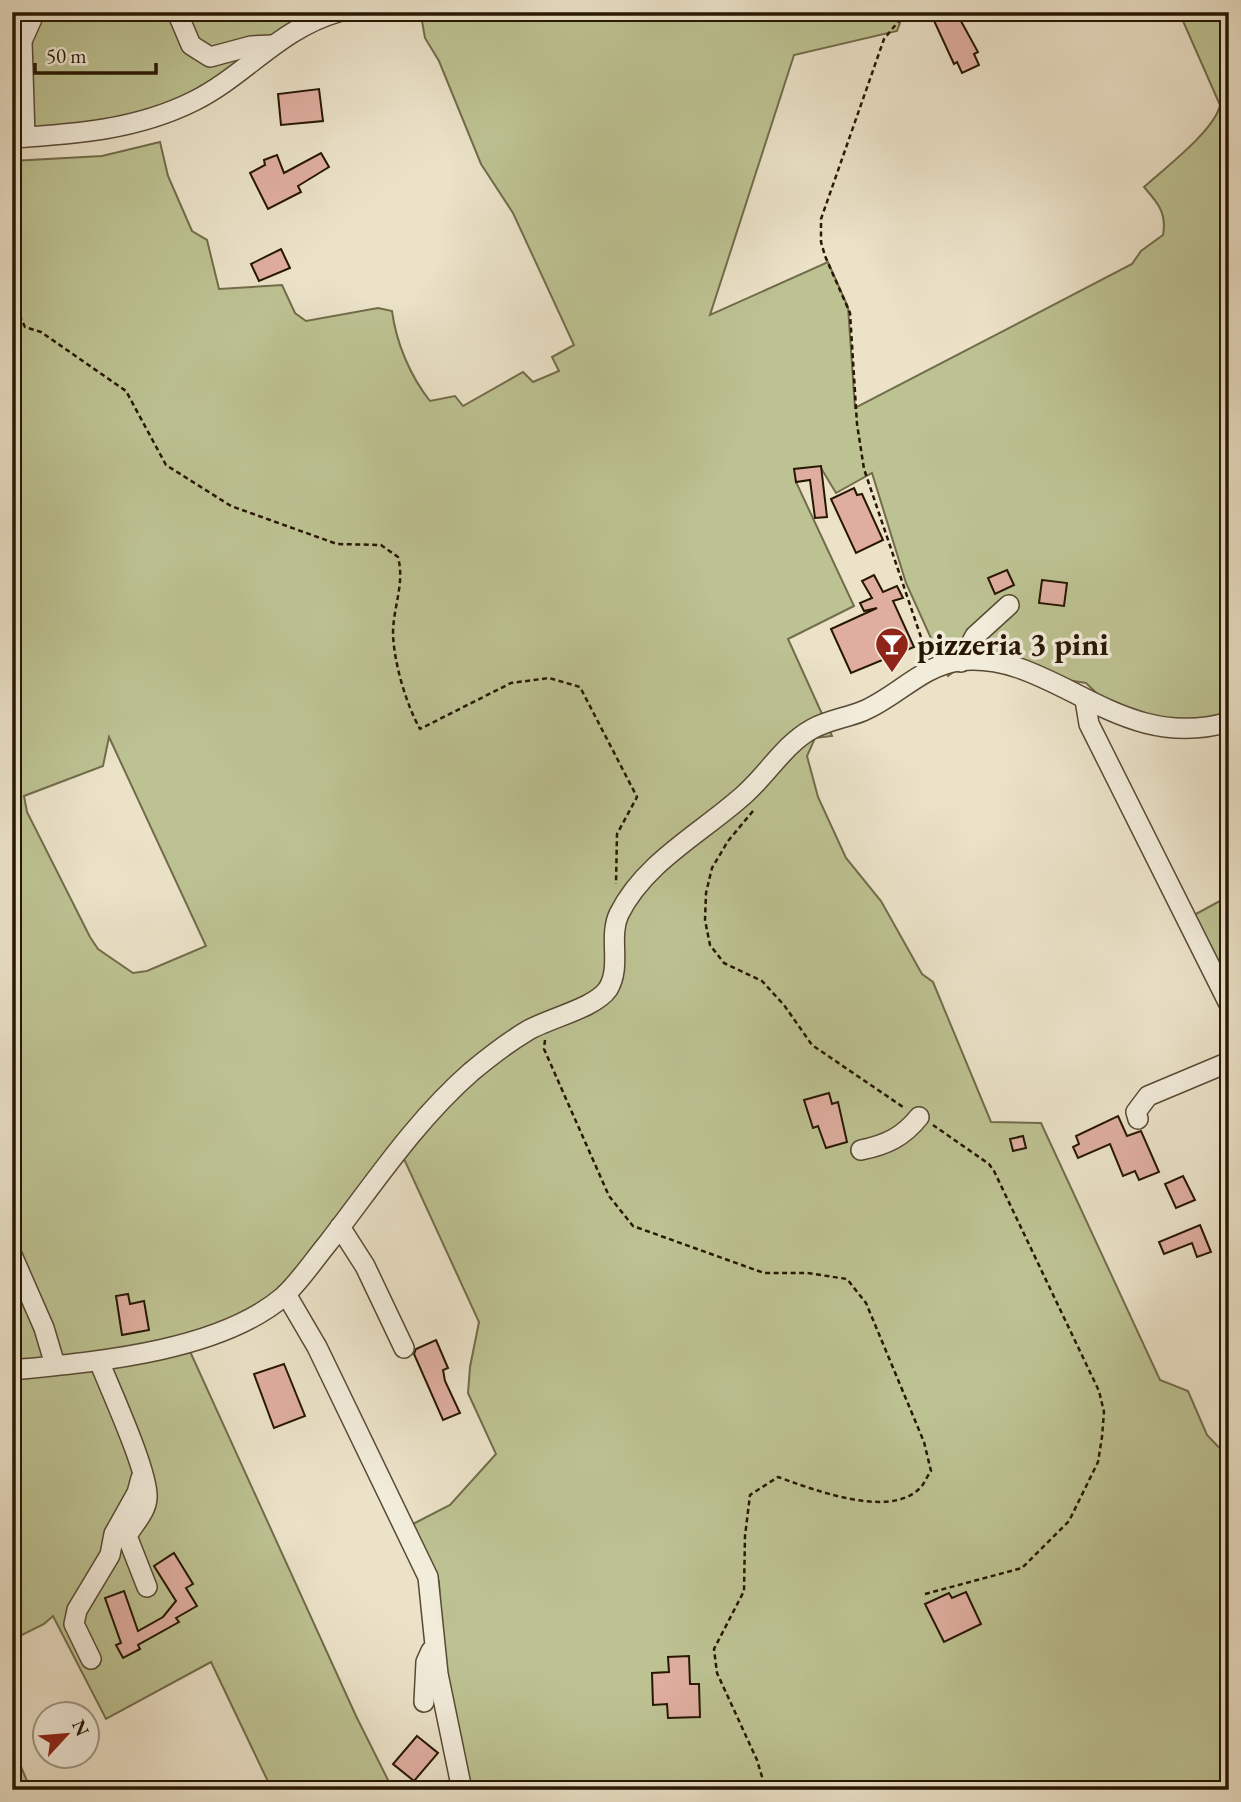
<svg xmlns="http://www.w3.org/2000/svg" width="1241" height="1802" font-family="'EB Garamond',serif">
<rect width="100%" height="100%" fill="#ebe2c8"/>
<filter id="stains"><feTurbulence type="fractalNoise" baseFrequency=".00286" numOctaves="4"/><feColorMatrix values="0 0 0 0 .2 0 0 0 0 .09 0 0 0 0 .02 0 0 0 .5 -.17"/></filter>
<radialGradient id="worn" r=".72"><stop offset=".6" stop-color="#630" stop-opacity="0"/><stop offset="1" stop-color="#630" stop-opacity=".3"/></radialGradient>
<g fill="#bdc292" stroke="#726c4a" stroke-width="2" fill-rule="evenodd">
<polygon points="12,12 326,12 162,116 12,137"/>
<path d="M483,12H904L897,31L794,55L710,315L828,262L848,307L855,408L1132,264L1141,251L1163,235C1167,213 1158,203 1144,187C1165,168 1215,130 1220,105L1179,12H1229V712L1195,721L1151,717L1110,706L1086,683L964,664L948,676L906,583L872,473L836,493L821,468L796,482L854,606L788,639L832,736L815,738L807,756L818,797L846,858L881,901L922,974L933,982L991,1122L1041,1123L1160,1380L1188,1391L1207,1435L1229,1458V1790H272L211,1662L106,1719L53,1616L44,1624L12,1640V161L102,156L160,142L168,176L192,231L207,240L219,289L282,285L295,313L306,321L378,308L392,311C396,342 410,376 430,401L455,396L463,406L523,372L533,382L559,371L552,357L574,345L513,213L481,164L439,61L425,38L422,21ZM109,737L206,946L147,971L133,973L98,949L90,937L27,812L24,796L103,766ZM394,1148L405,1161L479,1322L470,1367L468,1393L496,1454L450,1505L411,1525L439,1582L442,1653L466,1779L426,1783L389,1782L356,1716L183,1336L234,1320L279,1295Z"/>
<polygon points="1229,896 1229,1009 1183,921"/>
<polygon points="12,1746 31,1790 12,1790"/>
</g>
<g fill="#dfaea0" stroke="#271702" stroke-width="2">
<polygon points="930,12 956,12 978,52 974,54 979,65 962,73 957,62 954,64"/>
<polygon points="319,89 323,121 281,125 278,94"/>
<polygon points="321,153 329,167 298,186 301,192 268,209 250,173 265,165 264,160 277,155 284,173"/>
<polygon points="281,249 290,268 259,281 251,264"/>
<polygon points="821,466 827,517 815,518 810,480 796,482 794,469"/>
<polygon points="854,488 857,495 862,494 883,540 856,553 831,499"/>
<polygon points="1007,570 1014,585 995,594 988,578"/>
<polygon points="874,575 883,592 897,586 903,598 893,601 914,647 851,673 831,629 877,608 864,611 860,603 872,598 862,581"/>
<polygon points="1042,580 1067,583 1064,606 1039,603"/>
<polygon points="829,1093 832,1104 838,1102 847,1142 826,1148 818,1126 813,1128 804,1100"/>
<polygon points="1118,1116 1127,1136 1141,1131 1159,1172 1139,1180 1135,1171 1123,1176 1110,1144 1078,1158 1073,1147 1079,1144 1076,1136"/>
<polygon points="1023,1136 1026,1148 1013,1151 1010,1139"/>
<polygon points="1183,1176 1195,1200 1176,1208 1165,1184"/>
<polygon points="1200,1225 1211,1252 1197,1257 1192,1243 1164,1254 1159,1242"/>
<polygon points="128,1294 130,1304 144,1301 149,1330 122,1335 116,1296"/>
<polygon points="436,1340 448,1368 443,1370 445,1381 460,1413 443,1420 414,1354 416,1349"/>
<polygon points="284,1364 305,1416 274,1428 254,1374"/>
<polygon points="174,1553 193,1584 186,1588 197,1606 176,1618 179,1622 138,1645 140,1649 123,1658 116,1645 121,1643 105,1598 124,1591 138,1631 163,1617 176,1601 154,1566"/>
<polygon points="966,1592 981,1624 944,1642 925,1604 949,1593 952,1598"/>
<polygon points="689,1656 690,1684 699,1684 700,1717 668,1718 667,1704 653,1705 652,1673 669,1672 668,1657"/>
<polygon points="417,1736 438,1753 414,1781 393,1764"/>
</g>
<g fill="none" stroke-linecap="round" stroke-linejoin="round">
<g stroke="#584a34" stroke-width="22">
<g id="minor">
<polyline points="177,12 191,45 210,57 251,46 272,45"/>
<polyline points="25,137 22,41 35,12"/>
<path d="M12,138C75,134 136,130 194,101C246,75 279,29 338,12"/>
<polyline points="961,662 975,636 1009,605"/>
<polyline points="1085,700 1089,724 1229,1004"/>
<polyline points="1138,1119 1136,1112 1148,1096 1229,1062"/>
<path d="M861,1150C886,1145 903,1137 919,1117"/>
<polyline points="340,1227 365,1266 404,1348"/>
<polyline points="12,1255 44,1328 55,1365"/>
<polyline points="286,1294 317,1347 428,1577 438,1674 462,1790"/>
<path d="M99,1361C110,1389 149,1473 147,1498C146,1513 134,1523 127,1536L147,1587"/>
<path d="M12,1370C94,1362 219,1352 284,1296C300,1281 314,1260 328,1243C373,1185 415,1121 471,1072C489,1057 507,1043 527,1031C548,1018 594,1009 608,989C622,966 608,937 619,914C645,861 705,831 746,793C769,772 785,744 812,729C828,720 846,718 863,711C895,698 922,666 958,661C1053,649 1116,755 1229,722"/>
<polyline points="91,1659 74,1624 77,1610 110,1555 114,1534 137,1493 141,1478"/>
<polyline points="424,1702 426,1662 431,1651"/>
</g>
</g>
<g stroke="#271702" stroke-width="2.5" stroke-dasharray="5 3.5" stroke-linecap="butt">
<polyline points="906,12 884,39 821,219 821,242 825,256 850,313 857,424 864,469 926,652"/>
<path d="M12,300L25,327L41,332L126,391L166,465L231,506L337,544L381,545L398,557C405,584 393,607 393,634C394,663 406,704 420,729L511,683L549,678L580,687L637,797L617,834L616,884"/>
<polyline points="753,811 728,841 712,868 706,893 705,920 710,945 724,963 762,981 784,1005 812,1045 903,1107"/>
<path d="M545,1040L544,1049L609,1196L633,1226L764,1273H807L847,1279L866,1303L924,1442L931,1471C927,1476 924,1485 919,1489C888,1519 812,1489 778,1477L750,1495L745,1536L744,1591L714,1649L717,1673L757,1760L765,1787L769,1790"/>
<polyline points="925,1594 1022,1568 1069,1521 1098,1462 1102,1437 1104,1412 1099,1391 994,1171 989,1164 933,1125"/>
</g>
<use href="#minor" stroke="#f2ecdb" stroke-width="19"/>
</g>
<defs>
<g id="bar-pin" transform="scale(1.75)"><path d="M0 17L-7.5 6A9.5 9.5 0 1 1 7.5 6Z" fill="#8f2418" stroke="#f2ecdb"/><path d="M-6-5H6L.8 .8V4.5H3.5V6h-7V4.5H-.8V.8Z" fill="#fff"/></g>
</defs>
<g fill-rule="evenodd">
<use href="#bar-pin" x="892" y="644"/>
</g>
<g text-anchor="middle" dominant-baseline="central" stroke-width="7" stroke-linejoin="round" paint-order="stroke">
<g font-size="32" font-weight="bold" fill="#271702" stroke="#f2ecdb" text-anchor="start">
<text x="917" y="644">pizzeria 3 pini</text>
</g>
</g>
<rect width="1241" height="1802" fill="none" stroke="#ebe2c8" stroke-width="42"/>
<rect x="14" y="14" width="1213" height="1774" fill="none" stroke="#271702" stroke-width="3.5"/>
<rect x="21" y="21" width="1199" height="1760" fill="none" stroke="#271702" stroke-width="2"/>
<g transform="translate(66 1735) rotate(64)"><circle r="33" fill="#f2ecdb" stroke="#a19784" stroke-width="2"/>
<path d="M0-5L12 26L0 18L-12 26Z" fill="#8f2418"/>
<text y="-10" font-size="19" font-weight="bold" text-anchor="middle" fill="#271702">N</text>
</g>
<path d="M35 63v10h121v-10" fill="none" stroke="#271702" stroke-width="3.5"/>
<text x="46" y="63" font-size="21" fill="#271702" stroke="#f2ecdb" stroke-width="5" paint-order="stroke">50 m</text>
<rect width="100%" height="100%" filter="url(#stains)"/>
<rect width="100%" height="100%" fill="url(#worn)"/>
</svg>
